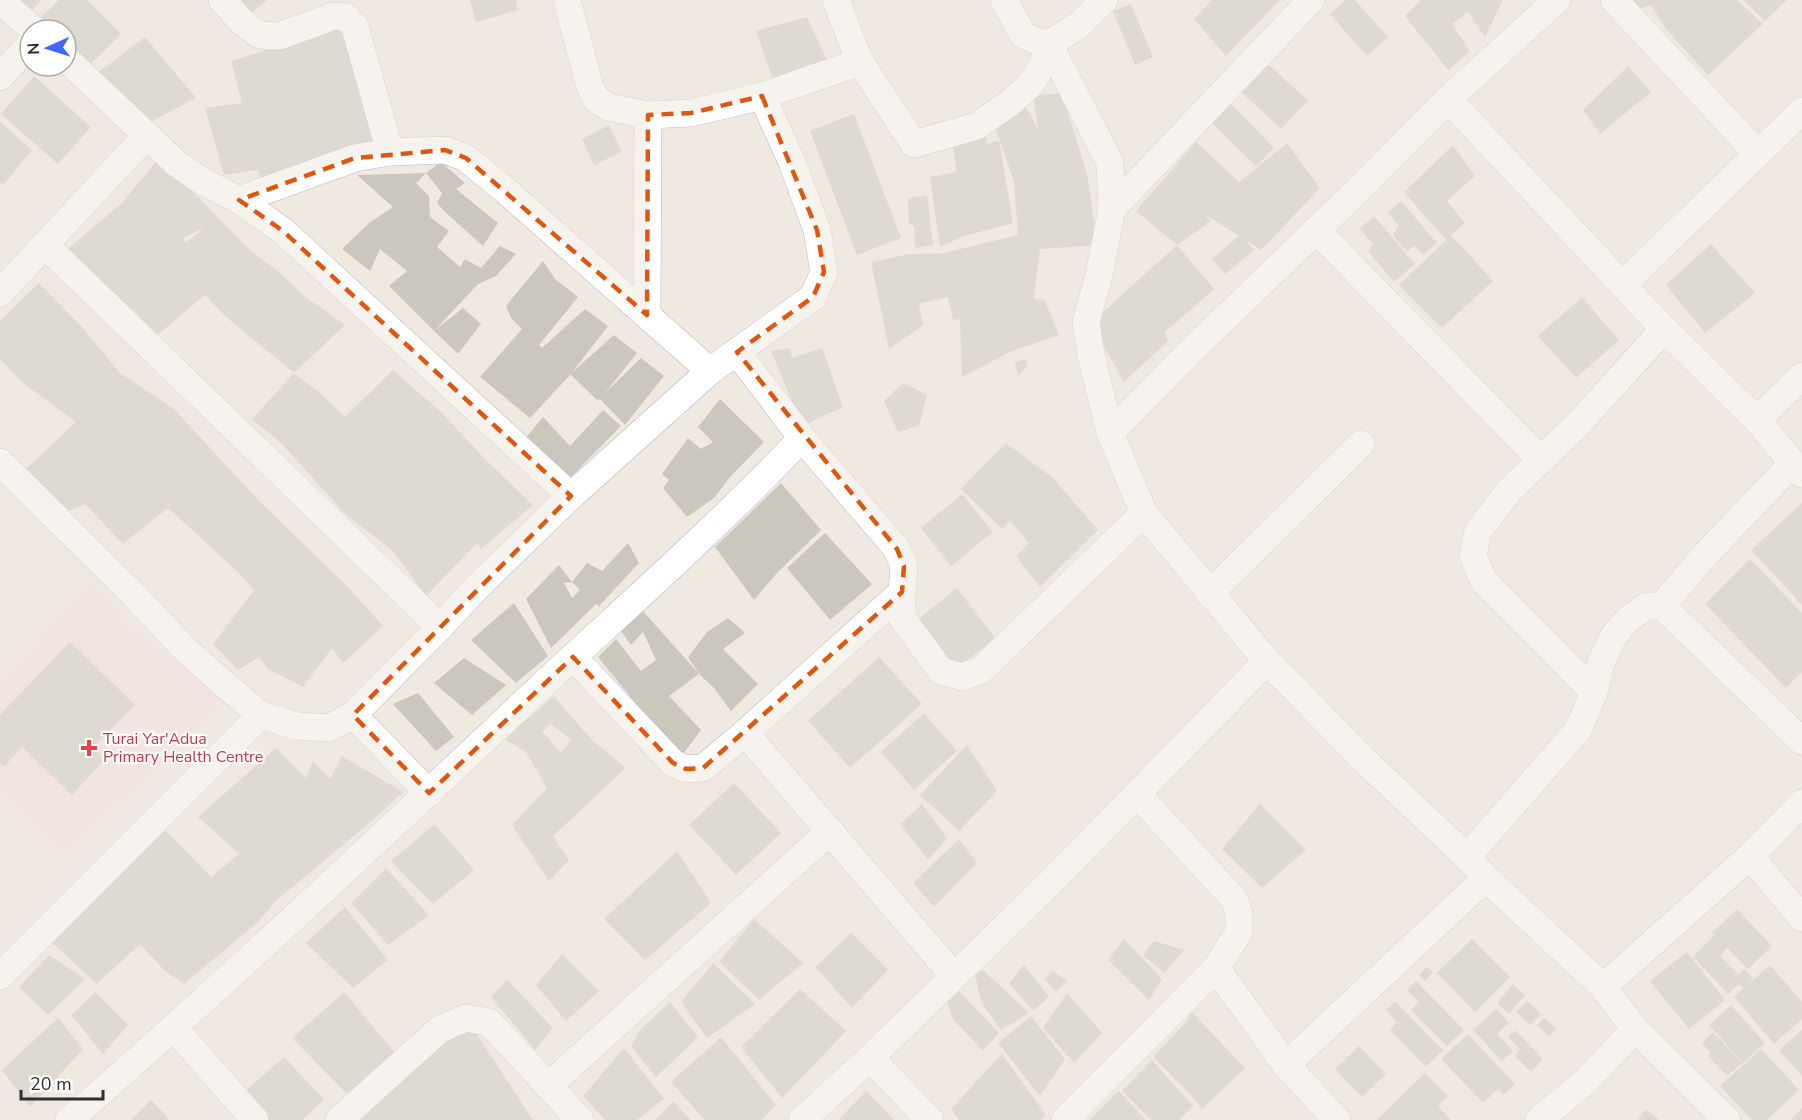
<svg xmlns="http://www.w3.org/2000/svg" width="1802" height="1120" font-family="'Nunito Sans',sans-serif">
<rect width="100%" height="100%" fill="#efe9e1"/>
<polygon fill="#f5dfe0" points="90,581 131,626 169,655 196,680 226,703 66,852 0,793 0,684"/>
<g fill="#cbc7bf" fill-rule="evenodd">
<polygon points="12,0 42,0 27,15"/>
<polygon points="59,0 87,0 121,34 88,67 66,44 66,30 52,30 40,18"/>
<polygon points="232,0 267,0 247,17"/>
<polygon points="470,0 516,0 518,10 476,22"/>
<polygon points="1212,0 1280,0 1226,56 1194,19"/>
<polygon points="1346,0 1355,0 1388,37 1367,56 1330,14"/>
<polygon points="1421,0 1503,0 1485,37 1468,12 1452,24 1470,51 1448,70 1405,16"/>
<polygon points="1633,0 1737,0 1763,24 1708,75 1666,29 1651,5 1639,9"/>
<polygon points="1743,0 1787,0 1765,21"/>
<polygon points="1131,4 1153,57 1135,65 1113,11"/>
<polygon points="807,17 829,65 774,83 756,31"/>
<polygon points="346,26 377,146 262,185 258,170 224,175 205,108 242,103 231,61"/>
<polygon points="145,37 196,98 148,123 95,75"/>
<polygon points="1267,63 1308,101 1281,129 1241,92"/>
<polygon points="1628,66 1651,92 1600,134 1583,110"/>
<polygon points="34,76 91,127 58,164 1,114"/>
<polygon points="1062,93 1087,174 1094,221 1100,245 1040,249 1034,298 1045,301 1059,335 1012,351 962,377 960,319 953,320 948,297 919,304 923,325 889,349 871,262 909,254 944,253 1018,235 1014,182 996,129 1025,106 1038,128 1033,96"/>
<polygon points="1229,102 1274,148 1256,166 1210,121"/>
<polygon points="854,114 901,238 857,255 810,131"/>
<polygon points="0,122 32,150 3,185 0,182"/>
<polygon points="609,125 622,152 594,165 582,139"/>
<polygon points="986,136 987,144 999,140 1013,223 964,236 940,247 930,177 956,172 953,144"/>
<polygon points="1196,142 1239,182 1287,143 1320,188 1261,250 1246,240 1254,250 1225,274 1212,259 1239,236 1203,213 1211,221 1177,245 1136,211"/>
<polygon points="1453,145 1475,176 1447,201 1465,223 1451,235 1493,281 1442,328 1399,285 1446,240 1404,192"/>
<path d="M156,162L193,192L250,250L279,272L304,296L345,325L294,373L226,317L205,295L155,337L138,314L64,252L121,204ZM204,228L186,243L183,238Z"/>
<polygon points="441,162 465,183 456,189 498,223 483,246 444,211 437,203 442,193 426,173"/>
<polygon points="426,173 416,183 429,196 430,217 449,231 437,247 460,267 465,259 481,268 500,246 516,254 496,276 478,284 434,331 463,308 481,324 458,354 434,331 389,286 407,271 380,249 370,271 342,249 369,223 393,207 357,175"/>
<polygon points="927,195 933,245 915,248 914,226 909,224 908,198"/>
<polygon points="1401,201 1437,243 1423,255 1414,245 1407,252 1393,235 1399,226 1388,213"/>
<polygon points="1374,216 1415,264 1394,282 1368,251 1373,244 1360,229"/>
<polygon points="1711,244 1755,293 1705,333 1666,285"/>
<polygon points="1177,245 1214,289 1165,332 1168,341 1124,382 1091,323"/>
<polygon points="543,261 555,279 578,297 539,345 542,348 585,309 608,326 570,375 530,418 480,377 522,329 511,318 506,306"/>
<polygon points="39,283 82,327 119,372 174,409 261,503 347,586 383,626 343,663 332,648 303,687 268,669 259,657 238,670 213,644 254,590 238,572 168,508 123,544 85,504 68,511 25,470 76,422 24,384 0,359 0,321"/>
<polygon points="1582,297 1619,340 1576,378 1538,336"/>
<polygon points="614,335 637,353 605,393 641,358 664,376 625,425 600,399 598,401 570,374"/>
<polygon points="790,348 792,358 822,348 843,407 802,426 771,351"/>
<polygon points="1026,359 1027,367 1018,376 1015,362"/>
<polygon points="393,370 441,412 486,460 533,505 481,549 477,543 426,596 393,551 344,513 282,444 252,419 294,373 320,393 345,417"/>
<polygon points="903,383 927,395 919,426 898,432 884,401"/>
<polygon points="720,399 764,442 731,476 714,498 687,517 663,488 669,480 662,474 688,438 701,449 713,442 698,427"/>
<polygon points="603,410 621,426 568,480 525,439 543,417 570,446"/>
<polygon points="1006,443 1052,477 1098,530 1040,587 1016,556 1029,543 1010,521 1002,529 961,489"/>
<polygon points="781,483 821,530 777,573 754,600 715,547"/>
<polygon points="962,494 993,532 951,566 921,528"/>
<polygon points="1802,503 1802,605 1751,550"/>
<polygon points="825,533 872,584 830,620 787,568"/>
<polygon points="628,543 639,563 599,606 596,604 551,648 526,599 559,565 572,582 564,583 572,598 580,590 572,582 587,563 602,571"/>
<polygon points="1750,559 1802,613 1802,672 1786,688 1705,604"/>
<polygon points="957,588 995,638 956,669 917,620"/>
<polygon points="514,603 548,656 516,683 471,640"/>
<polygon points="642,610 699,674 688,657 707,632 728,618 745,633 723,649 758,684 731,711 714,688 699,674 669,696 701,730 680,758 598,657 616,639 641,671 656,660 643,632 631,645 621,631"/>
<polygon points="70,642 135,705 93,748 105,759 72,795 22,747 4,767 0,763 0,715"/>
<polygon points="879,657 922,704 850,768 808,721"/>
<polygon points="464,658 506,685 472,715 434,683"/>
<polygon points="418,693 454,737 436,751 393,704"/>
<path d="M554,696L566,711L593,741L626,768L553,836L569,860L549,881L512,825L547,788L526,752L499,735L520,706L529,718ZM551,724L571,740L561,753L542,731Z"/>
<polygon points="924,713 957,751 914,790 881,752"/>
<polygon points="967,745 997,791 959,831 920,795"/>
<polygon points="276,748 306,778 313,761 330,779 342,756 403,792 373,820 277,900 257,923 184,984 164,970 140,944 97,984 50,941 83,893 93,902 164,829 211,877 239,854 198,817"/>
<polygon points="734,783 781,833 736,875 689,825"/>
<polygon points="922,804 947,838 928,860 900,824"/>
<polygon points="1260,804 1306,850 1262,888 1222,849"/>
<polygon points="435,824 474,870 433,904 391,861"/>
<polygon points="959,839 977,863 934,907 913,883"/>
<polygon points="677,851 711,903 645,960 604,919"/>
<polygon points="386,868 429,915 388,945 351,903"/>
<polygon points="345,907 388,960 353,988 306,943"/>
<polygon points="1737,909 1772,946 1748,969 1727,948 1720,956 1739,975 1744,969 1753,978 1745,987 1770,965 1802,1002 1802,1019 1774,1044 1734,997 1743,988 1739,984 1728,994 1693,957 1715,935 1712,933"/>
<polygon points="754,919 803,963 759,1000 719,962"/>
<polygon points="851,933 888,970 852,1008 815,967"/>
<polygon points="1124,939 1162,979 1149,1000 1108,960"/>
<polygon points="1472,939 1510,977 1475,1012 1437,973"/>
<polygon points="1154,941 1184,950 1164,973 1143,955"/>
<polygon points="1687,952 1725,1000 1689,1029 1650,981"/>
<polygon points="562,954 599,991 566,1021 536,985"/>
<polygon points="49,955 85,979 48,1015 19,987"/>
<polygon points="713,963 755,1004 707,1038 681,1002"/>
<polygon points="1024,965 1049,997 1033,1011 1009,983"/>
<polygon points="1427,967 1433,973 1425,981 1419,975"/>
<polygon points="983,970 1029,1013 1001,1030 981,1002 975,974"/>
<polygon points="1053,971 1067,981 1056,992 1045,979"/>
<polygon points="507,980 553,1028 535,1050 491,997"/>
<polygon points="1416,981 1464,1030 1447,1046 1411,1010 1419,1002 1407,990"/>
<polygon points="1513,984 1525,995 1509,1014 1497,1003"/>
<polygon points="954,986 999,1033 983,1051 952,1018 946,997"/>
<polygon points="800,989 846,1031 782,1098 741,1047"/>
<polygon points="95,992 128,1025 103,1054 71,1015"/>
<polygon points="344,992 396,1054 347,1094 292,1038"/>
<polygon points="1067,993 1102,1033 1074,1063 1043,1028"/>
<polygon points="1395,1001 1443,1050 1426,1067 1390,1030 1397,1022 1386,1010"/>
<polygon points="1527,1001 1541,1014 1530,1025 1516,1012"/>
<polygon points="670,1002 698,1037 656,1077 631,1046 641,1029"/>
<polygon points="1731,1005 1765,1043 1743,1063 1709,1025"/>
<polygon points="1496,1009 1509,1023 1497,1034 1513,1051 1502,1061 1473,1030"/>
<polygon points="1192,1012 1245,1068 1202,1109 1189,1093 1153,1057 1185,1023"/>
<polygon points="1031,1016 1065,1059 1040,1096 998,1043"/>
<polygon points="58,1018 83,1049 30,1107 2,1070"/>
<polygon points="466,1018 533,1120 361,1120"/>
<polygon points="1544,1018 1556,1029 1549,1037 1537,1025"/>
<polygon points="1515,1030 1543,1059 1531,1072 1515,1056 1520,1050 1508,1037"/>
<polygon points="1802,1030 1802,1076 1779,1050"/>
<polygon points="1713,1032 1742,1063 1727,1076 1708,1056 1711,1053 1702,1043"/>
<polygon points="1468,1034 1515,1084 1503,1095 1498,1089 1483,1103 1441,1059"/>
<polygon points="721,1037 776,1105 762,1120 705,1120 671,1082"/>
<polygon points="1359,1046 1386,1074 1362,1097 1335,1069"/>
<polygon points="624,1048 664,1099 637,1120 605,1120 583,1096"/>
<polygon points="1761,1049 1799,1090 1767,1120 1752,1120 1720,1086"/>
<polygon points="1002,1054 1046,1115 1040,1120 959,1120 951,1109"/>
<polygon points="284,1057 324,1099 302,1120 265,1120 241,1095"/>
<polygon points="1152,1060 1193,1106 1179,1120 1151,1120 1122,1091"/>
<polygon points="1425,1073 1448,1096 1438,1106 1451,1120 1377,1120"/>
<polygon points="866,1091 894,1120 838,1120"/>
<polygon points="1119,1091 1146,1120 1090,1120"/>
<polygon points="151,1100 170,1120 131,1120"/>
<polygon points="673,1101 691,1120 655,1120"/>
<polygon points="1802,1108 1802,1120 1790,1120"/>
<polygon points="1646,1109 1659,1120 1640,1120 1638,1119"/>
</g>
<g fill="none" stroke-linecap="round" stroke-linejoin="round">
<g stroke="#b4b7c1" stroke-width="28">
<g id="minor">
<polyline points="222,0 243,23 260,35 279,36 334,16 346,17 355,27 390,152"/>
<polyline points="567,0 590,87 596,99 608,107 648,115 691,113 762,96 860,62"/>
<polyline points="836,0 860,62 914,144 977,126 1011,102 1031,84 1043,64 1049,44"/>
<polyline points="1004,0 1023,35 1039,42 1049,44 1079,25 1104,0"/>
<polyline points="1614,0 1758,154"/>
<polyline points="0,1 34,30"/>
<polyline points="1049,44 1110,163 1112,209 1099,275 1086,322 1091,355 1110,433 1144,513 1267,661 1364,760 1467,857 1486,878 1603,987 1635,1029 1727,1120"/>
<polyline points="66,59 176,163 202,181 239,200 283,231 571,496"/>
<polyline points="0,77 30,44"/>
<polyline points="1448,99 1664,329 1757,420 1802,474"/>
<polyline points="239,200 355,158 390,152 445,150 466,158 506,191 710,371"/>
<polyline points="1112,209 1311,0"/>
<polyline points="1316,230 1540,459"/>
<polyline points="45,245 440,627"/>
<polyline points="1623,284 1802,111"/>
<polyline points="0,293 147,135"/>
<polyline points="647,315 648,115"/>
<polyline points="737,352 802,438 897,549 904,566 902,592 902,618 941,671 962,677 981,670 1144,513"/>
<polyline points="1757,420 1802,376"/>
<polyline points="1110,433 1194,348 1364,184 1448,99 1557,0"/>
<polyline points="0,462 134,595 186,650 224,684 261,715 296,726 329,728 353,715 440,627 477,587 571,496 710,371 813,297 824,272 817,230 792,162 762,96"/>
<polyline points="1209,594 1361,444"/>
<polyline points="1662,606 1704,556 1792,464"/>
<polyline points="573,657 673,763 686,769 703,768 745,733 902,592"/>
<polyline points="1594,692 1483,580 1473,556 1478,531 1509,491 1581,421 1664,329"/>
<polyline points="353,715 429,793"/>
<polyline points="745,733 954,976"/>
<polyline points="1750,856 1802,918"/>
<polyline points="1467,857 1578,730 1594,692 1601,663 1613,637 1627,620 1647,606 1662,606 1802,741"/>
<polyline points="1216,968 1286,1065 1337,1120"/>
<polyline points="0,976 261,715"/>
<polyline points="1603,987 1750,856 1802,803"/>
<polyline points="174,1028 255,1120"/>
<polyline points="870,1058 930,1120"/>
<polyline points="1286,1065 1486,878"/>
<polyline points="548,1086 830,831"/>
<path d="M69,1120C227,982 380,838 532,695C623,610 717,528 802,438"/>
<polyline points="339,1120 440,1029 466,1018 489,1022 580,1120"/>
<polyline points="802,1120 870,1058 1052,881 1267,661"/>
<polyline points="1065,1120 1216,968 1239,932 1239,915 1235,900 1137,794"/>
<polyline points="1539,1120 1586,1081 1635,1029"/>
</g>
</g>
<use href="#minor" stroke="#fff" stroke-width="27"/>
</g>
<path d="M0 0H1802V1120H0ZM762,96L817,230L824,272L813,297L737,352L897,549L904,566L902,592L703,768L686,769L673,763L573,657L429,793L353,715L571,496L283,231L239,200L355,158L445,150L466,158L647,315L648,115L691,113Z" fill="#efe9e1" fill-opacity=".55" fill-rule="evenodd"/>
<path fill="none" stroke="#df570e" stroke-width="4.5" stroke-dasharray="12 8" stroke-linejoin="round" d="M762,96L817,230L824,272L813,297L737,352L897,549L904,566L902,592L703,768L686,769L673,763L573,657L429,793L353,715L571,496L283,231L239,200L355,158L445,150L466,158L647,315L648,115L691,113Z"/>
<path fill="#e0444e" stroke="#fff" stroke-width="2" d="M86 739h6v6h6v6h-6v6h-6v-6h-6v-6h6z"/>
<g text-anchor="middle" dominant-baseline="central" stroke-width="4.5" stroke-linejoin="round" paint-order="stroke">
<g font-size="16" fill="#be3a42" stroke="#fff" text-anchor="start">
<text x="103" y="739">Turai Yar'Adua<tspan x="103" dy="18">Primary Health Centre</tspan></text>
</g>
</g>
<g transform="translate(48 48) rotate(267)"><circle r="28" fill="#ffffff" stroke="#ababab" stroke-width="1.5"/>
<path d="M0-4.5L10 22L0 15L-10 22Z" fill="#4264fb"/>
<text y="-9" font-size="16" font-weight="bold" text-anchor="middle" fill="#2e2e2e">N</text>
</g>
<path d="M21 1090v9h82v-9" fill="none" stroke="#2e2e2e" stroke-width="3"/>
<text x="30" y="1090" font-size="18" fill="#2e2e2e" stroke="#ffffff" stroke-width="4.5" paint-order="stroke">20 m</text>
</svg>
